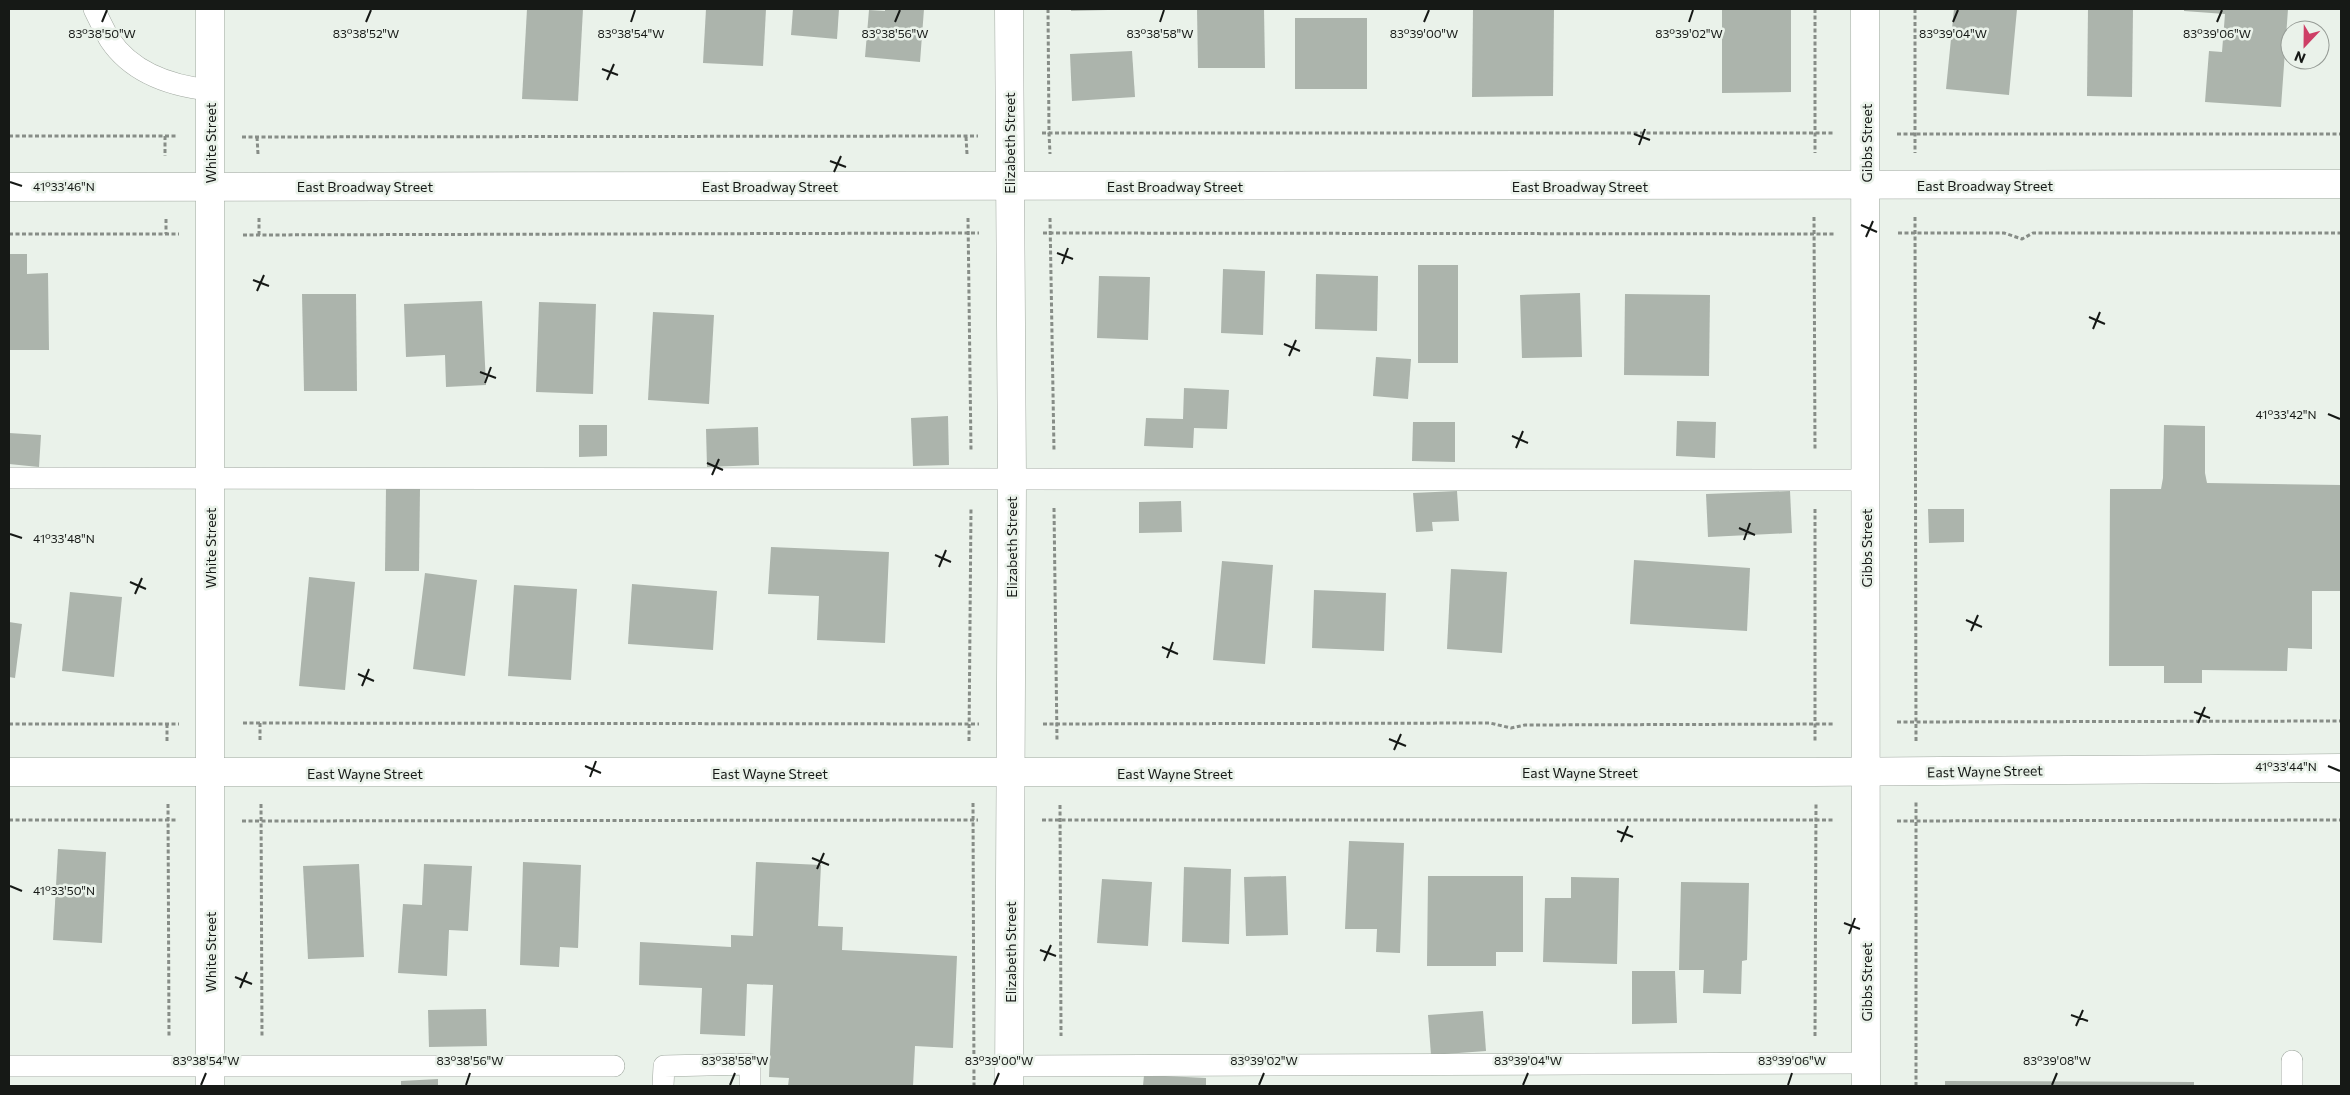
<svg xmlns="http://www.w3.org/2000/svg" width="2350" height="1095" font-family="Commissioner,sans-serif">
<rect width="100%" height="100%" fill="#eaf2ea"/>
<g fill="#acb4ac">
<polygon points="527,9 583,9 578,101 522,99"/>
<polygon points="706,9 766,9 763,66 703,63"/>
<polygon points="793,9 839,9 837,39 791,35"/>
<polygon points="885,9 924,9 920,62 865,57 869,10 885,11"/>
<polygon points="1071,9 1108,9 1108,10 1071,11"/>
<polygon points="1197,9 1264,9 1265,68 1198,68"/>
<polygon points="1473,9 1554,9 1553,96 1472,97"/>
<polygon points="1722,9 1791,9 1791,92 1722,93"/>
<polygon points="1954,9 2017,9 2009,95 1946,89"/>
<polygon points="2088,9 2133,9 2132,97 2087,96"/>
<polygon points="2184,9 2288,9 2281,107 2205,102 2209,51 2222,52 2225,14 2184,11"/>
<rect x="1295" y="18" width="72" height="71"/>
<polygon points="1132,51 1135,97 1072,101 1070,54"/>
<polygon points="9,254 27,254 27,274 48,273 49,350 9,350"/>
<rect x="1418" y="265" width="40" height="98"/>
<polygon points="1223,269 1265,271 1263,335 1221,333"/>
<polygon points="1316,274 1378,276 1377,331 1315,329"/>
<polygon points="1099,276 1150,277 1148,340 1097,338"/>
<polygon points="1580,293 1582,357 1522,358 1520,295"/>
<polygon points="302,294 356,294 357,391 304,391"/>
<polygon points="1625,294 1710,295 1709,376 1624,375"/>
<polygon points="482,301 486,385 446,387 445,355 406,357 404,304"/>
<polygon points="539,302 596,304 593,394 536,392"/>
<polygon points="653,312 714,315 709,404 648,400"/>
<polygon points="1376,357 1411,359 1408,399 1373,396"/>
<polygon points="1184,388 1229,390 1227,429 1194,428 1193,448 1144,446 1146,418 1183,419"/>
<polygon points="948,416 949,465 913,466 911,418"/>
<polygon points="1677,421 1716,422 1715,458 1676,456"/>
<polygon points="1413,422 1455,422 1455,462 1412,461"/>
<polygon points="579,425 607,425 607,456 579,457"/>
<polygon points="2164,425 2205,426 2205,473 2207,483 2341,485 2341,591 2312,591 2312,649 2288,648 2287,671 2202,670 2202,683 2164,683 2164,666 2109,666 2110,489 2161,489 2163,478"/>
<polygon points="758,427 759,465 707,467 706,429"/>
<polygon points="9,433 41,435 39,467 9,464"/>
<polygon points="386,488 420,489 419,571 385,571"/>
<polygon points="1457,491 1459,521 1432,522 1433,531 1416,532 1413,493"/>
<polygon points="1790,491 1792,533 1708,537 1706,494"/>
<polygon points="1181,501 1182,532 1139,533 1139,502"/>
<polygon points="1928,509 1964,509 1964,542 1929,543"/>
<polygon points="771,547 889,552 885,643 817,640 819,596 768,594"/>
<polygon points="1634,560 1750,568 1747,631 1630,624"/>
<polygon points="1222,561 1273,565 1265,664 1213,660"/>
<polygon points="1451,569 1507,572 1502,653 1447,649"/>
<polygon points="425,573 477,580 465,676 413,669"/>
<polygon points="309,577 355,582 345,690 299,686"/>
<polygon points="632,584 717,591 713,650 628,644"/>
<polygon points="514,585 577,589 571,680 508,676"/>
<polygon points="1314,590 1386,593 1384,651 1312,648"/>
<polygon points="70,592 122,597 114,677 62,671"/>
<polygon points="9,622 22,624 15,678 9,677"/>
<polygon points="1349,841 1404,843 1400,953 1376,952 1377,929 1345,929"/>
<polygon points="58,849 106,852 102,943 53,940"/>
<polygon points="523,862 581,865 578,948 560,947 559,967 520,965"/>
<polygon points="756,862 821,865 818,926 843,927 842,950 957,956 953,1048 915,1046 913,1086 788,1086 789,1078 769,1077 773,985 747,984 745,1036 700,1034 702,988 639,985 640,942 731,947 731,935 753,936"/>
<polygon points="359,864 364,957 308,959 303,866"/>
<polygon points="424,864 472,866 468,931 449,930 447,976 398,973 403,904 422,905"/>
<polygon points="1184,867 1231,869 1229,944 1182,942"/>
<polygon points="1286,876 1288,935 1246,936 1244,877"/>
<polygon points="1428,876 1523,876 1523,952 1496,952 1496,966 1427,966"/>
<polygon points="1571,877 1619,878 1617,964 1543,962 1545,898 1571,898"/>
<polygon points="1102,879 1152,882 1148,946 1097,943"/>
<polygon points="1681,882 1749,883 1747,960 1742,961 1741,994 1703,993 1704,970 1679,970"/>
<polygon points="1632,971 1675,971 1677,1023 1632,1024"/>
<polygon points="486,1009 487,1046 429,1047 428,1010"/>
<polygon points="1483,1011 1486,1051 1431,1055 1428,1015"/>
<polygon points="1144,1075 1206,1078 1206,1086 1143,1086"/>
<polygon points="438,1079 438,1086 401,1086 401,1081"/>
<polygon points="1945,1081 2194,1082 2194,1086 1945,1086"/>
</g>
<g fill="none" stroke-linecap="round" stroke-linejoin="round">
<g stroke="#9fa79f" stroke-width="22">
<g id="service">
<path d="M94,9C99,19 104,30 110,40C133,74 171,86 210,90"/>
<polyline points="9,478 1866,480"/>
<polyline points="9,1066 614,1066"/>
<polyline points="1009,1066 1866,1063"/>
<polyline points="663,1086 664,1066 750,1064 750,1086"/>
<polyline points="2292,1086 2292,1061"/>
</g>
</g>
<g stroke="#9fa79f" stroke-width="29">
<g id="minor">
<polyline points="1865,9 1866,1086"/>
<polyline points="9,772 1815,772 2341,768"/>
<polyline points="210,1086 210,9"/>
<polyline points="1009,1086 1012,481 1009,9"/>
</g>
</g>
<g stroke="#9fa79f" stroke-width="29">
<polyline id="tertiary" points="9,187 2341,184"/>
</g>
<g stroke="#878d87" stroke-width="3" stroke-dasharray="4 2.5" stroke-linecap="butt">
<polyline points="1048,9 1049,133 1833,133"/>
<polyline points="1815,9 1815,153"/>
<polyline points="1915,9 1915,153"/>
<polyline points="1042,133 1049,133 1050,154"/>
<polyline points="1897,134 2341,134"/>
<polyline points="9,136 178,136"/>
<polyline points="165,136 165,156"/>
<polyline points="242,137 978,136"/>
<polyline points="257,137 258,154"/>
<polyline points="966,137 967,154"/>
<polyline points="1814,217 1815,451"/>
<polyline points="1915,217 1916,741"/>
<polyline points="259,218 259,235"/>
<polyline points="968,218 971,451"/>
<polyline points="1050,218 1054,451"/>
<polyline points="166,219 166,234"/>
<polyline points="1043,233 1834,234"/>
<polyline points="1898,233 2004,233 2022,239 2033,233 2341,233"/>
<polyline points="9,234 179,234"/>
<polyline points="243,235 979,233"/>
<polyline points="1054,508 1057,741"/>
<polyline points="1815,509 1815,741"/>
<polyline points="1897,722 2341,721"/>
<polyline points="243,723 979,724"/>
<polyline points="260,723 260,740"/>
<polyline points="9,724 179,724"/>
<polyline points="167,724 167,741"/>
<polyline points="1043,724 1490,723 1511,728 1525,725 1833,724"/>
<polyline points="969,741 971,508"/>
<polyline points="973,803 974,1086"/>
<polyline points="168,804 169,1038"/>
<polyline points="261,804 262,1038"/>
<polyline points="1060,805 1061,1036"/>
<polyline points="9,820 178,820"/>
<polyline points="1042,820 1833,820"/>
<polyline points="242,821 978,820"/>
<polyline points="1897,821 2341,820"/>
<polyline points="1815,1036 1816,804"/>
<polyline points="1916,1086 1916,802"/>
</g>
<use href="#service" stroke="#fff" stroke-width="21"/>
<use href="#minor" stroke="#fff" stroke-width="28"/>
<use href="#tertiary" stroke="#fff" stroke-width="28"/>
</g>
<path fill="none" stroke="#161916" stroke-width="2" d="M102,22L107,10M366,22L371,10M631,22L635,10M895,22L900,10M1160,22L1164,10M1424,22L1429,10M1689,22L1693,10M1953,22L1958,10M2217,22L2222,10M602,69L618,75M607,80L614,64M1634,134L1650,140M1639,145L1645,129M830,161L846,167M834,172L841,156M10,182L22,186M1861,225L1877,232M1866,237L1873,221M1057,253L1073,259M1062,264L1068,248M253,280L269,286M257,291L264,275M2089,317L2105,324M2093,329L2100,312M1284,344L1300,351M1289,356L1296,340M480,372L496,378M485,383L491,367M2328,414L2340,419M1512,436L1528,443M1516,448L1523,431M707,463L723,470M712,475L719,459M1739,528L1755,535M10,534L22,538M1744,540L1750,523M935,555L951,562M939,567L946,550M130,582L146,589M135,594L142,578M1966,620L1982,627M1971,631L1978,615M1162,647L1178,654M1167,658L1173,642M358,674L374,681M362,686L369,669M2194,712L2210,718M2198,723L2205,707M1389,739L1406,746M1394,750L1401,734M585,766L601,773M2328,766L2340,771M590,777L596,761M1617,831L1633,837M1621,842L1628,826M812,858L829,865M817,869L824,853M10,886L22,891M1844,923L1860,929M1849,934L1855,918M1040,950L1056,956M1044,961L1051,945M235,977L252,984M240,988L247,972M2071,1015L2088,1021M2076,1026L2083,1010M201,1085L206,1073M466,1085L470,1073M730,1085L735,1073M994,1085L999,1073M1259,1085L1264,1073M1523,1085L1528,1073M1788,1085L1792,1073M2052,1085L2057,1073"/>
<g text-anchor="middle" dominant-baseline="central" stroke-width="5" stroke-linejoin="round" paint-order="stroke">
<g font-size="14" fill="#161916" stroke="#eaf2ea">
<text transform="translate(210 143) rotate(-90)">White Street</text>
<text transform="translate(1009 143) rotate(-90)">Elizabeth Street</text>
<text transform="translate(1866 143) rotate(-90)">Gibbs Street</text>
<text x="1985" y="185">East Broadway Street</text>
<text x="365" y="186">East Broadway Street</text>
<text x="770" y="186">East Broadway Street</text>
<text x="1175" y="186">East Broadway Street</text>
<text x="1580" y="186">East Broadway Street</text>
<text transform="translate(1011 547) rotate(-90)">Elizabeth Street</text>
<text transform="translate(210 548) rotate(-90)">White Street</text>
<text transform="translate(1866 548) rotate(-90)">Gibbs Street</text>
<text transform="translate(1985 771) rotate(-1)">East Wayne Street</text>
<text x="1580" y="772">East Wayne Street</text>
<text x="365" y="773">East Wayne Street</text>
<text x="770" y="773">East Wayne Street</text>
<text x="1175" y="773">East Wayne Street</text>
<text transform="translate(210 952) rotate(-90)">White Street</text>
<text transform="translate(1010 952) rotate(-90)">Elizabeth Street</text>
<text transform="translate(1866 982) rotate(-90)">Gibbs Street</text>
</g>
</g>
<g font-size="12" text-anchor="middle" fill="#161916" stroke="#eaf2ea" stroke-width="5" stroke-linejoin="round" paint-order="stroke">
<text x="1689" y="38">83°39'02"W</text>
<text x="102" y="38">83°38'50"W</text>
<text x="366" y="38">83°38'52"W</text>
<text x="631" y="38">83°38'54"W</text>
<text x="895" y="38">83°38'56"W</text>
<text x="1160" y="38">83°38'58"W</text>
<text x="1424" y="38">83°39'00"W</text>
<text x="1953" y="38">83°39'04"W</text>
<text x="2217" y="38">83°39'06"W</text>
<text x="64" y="191">41°33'46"N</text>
<text x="2286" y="419">41°33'42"N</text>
<text x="64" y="543">41°33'48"N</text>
<text x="2286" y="771">41°33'44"N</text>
<text x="64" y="895">41°33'50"N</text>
<text x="206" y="1065">83°38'54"W</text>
<text x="470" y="1065">83°38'56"W</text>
<text x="735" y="1065">83°38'58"W</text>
<text x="999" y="1065">83°39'00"W</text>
<text x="1264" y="1065">83°39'02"W</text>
<text x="1528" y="1065">83°39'04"W</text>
<text x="1792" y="1065">83°39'06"W</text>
<text x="2057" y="1065">83°39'08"W</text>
</g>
<rect width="2350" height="1095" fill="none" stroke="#161916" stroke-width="20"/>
<g transform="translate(2305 45) rotate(202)"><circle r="24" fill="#eaf2ea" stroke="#959b95"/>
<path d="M0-4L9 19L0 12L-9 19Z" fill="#ce3f66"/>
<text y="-8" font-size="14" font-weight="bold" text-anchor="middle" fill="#161916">N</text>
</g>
</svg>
